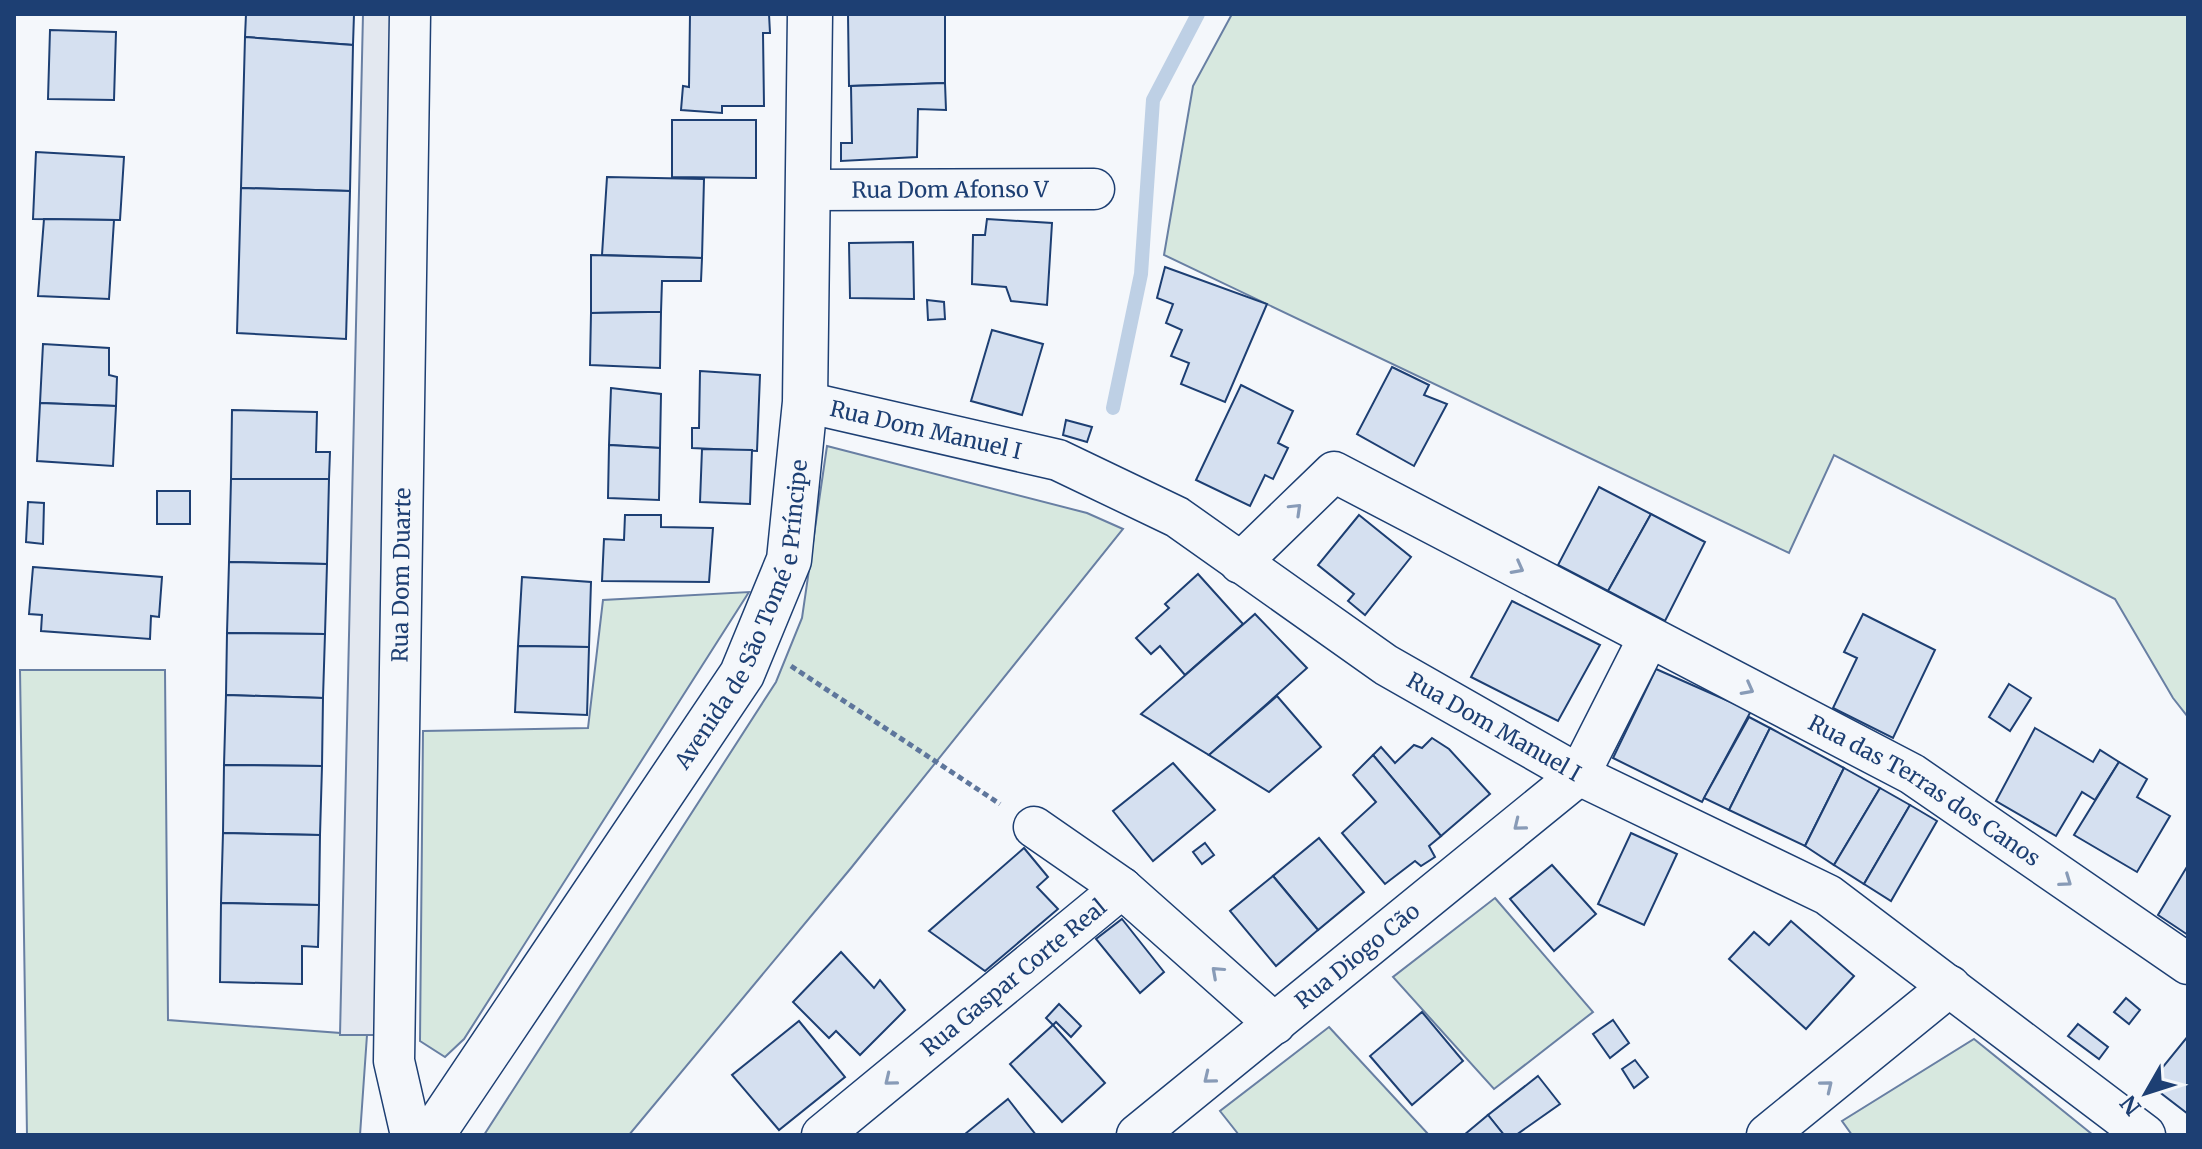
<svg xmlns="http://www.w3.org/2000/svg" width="2202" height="1149" font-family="Merriweather,serif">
<rect width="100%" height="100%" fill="#f4f7fb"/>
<g fill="#d7e8df" stroke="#687fa3" stroke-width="2">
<polygon points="1232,14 2188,14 2188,717 2173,698 2115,599 1834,455 1789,553 1164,255 1193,86"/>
<polygon points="827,446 1087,513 1123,529 851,868 629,1135 484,1135 776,682 802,618"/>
<polygon points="749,592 464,1039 445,1057 420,1041 423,731 588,728 603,600"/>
<polygon points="20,670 165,670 168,1020 367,1035 360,1135 27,1135"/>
<polygon points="1495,898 1593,1012 1494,1089 1393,977"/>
<polygon points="1329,1027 1429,1135 1239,1135 1220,1111"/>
<polygon points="1974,1039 2093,1135 1852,1135 1842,1121"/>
</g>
<polygon fill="#e3e8f0" stroke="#687fa3" stroke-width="2" points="363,14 398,14 377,1035 340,1035"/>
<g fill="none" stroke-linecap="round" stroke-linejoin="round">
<polyline stroke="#bed0e5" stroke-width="14" points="1113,408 1141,274 1153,100 1198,14"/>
</g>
<g fill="#d5e0f0" stroke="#1d3f73" stroke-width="2">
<polygon points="246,14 354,14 353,45 245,37"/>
<polygon points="690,14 769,14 770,33 763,33 764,106 722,106 722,113 681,110 683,86 689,87"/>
<polygon points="848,14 945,14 945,83 849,86"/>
<polygon points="50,30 116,32 114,100 48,99"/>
<polygon points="245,37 353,45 350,191 241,188"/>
<polygon points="945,83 946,110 918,109 917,157 841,161 841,143 852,143 851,86"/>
<polygon points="672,120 756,120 756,178 672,177"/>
<polygon points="36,152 124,157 120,220 33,219"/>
<polygon points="607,177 704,179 702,258 602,255"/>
<polygon points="241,188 350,191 346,339 237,333"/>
<polygon points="44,219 114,220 109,299 38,296"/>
<polygon points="987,219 1052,223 1047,305 1011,301 1006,287 972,284 973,235 985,235"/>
<polygon points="913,242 914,299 850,298 849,243"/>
<polygon points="591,255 702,258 701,281 662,281 661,312 591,313"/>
<polygon points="1165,267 1267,304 1225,402 1181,384 1189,363 1171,356 1182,330 1166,323 1173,304 1157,298"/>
<polygon points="927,300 944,302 945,319 928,320"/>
<polygon points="649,312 661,312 660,368 590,365 591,313"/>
<polygon points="992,330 1043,344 1022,415 971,401"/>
<polygon points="43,344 109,348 109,375 117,377 116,406 40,403"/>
<polygon points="1392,367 1429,385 1424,395 1447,404 1414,466 1357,434"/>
<polygon points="700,371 760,375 757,451 692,448 692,428 699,428"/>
<polygon points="1241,385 1293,411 1278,443 1288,448 1273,479 1265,475 1250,506 1196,480"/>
<polygon points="611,388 661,394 660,448 609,445"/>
<polygon points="40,403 116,406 113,466 37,461"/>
<polygon points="232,410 317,412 316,452 330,452 329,479 231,479"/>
<polygon points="1066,420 1092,427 1087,442 1063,435"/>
<polygon points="609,445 660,448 659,500 608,498"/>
<polygon points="702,449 752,450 750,504 700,502"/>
<polygon points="231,479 329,479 327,564 229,562"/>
<polygon points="1599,487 1651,514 1608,591 1558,565"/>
<rect x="157" y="491" width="33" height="33"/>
<polygon points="28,502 44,503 43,544 26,542"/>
<polygon points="1651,514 1705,542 1665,621 1608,591"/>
<polygon points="625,515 661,515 661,527 713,528 709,582 602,581 604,539 624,540"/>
<polygon points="1359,515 1411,557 1365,615 1348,601 1354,594 1318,565"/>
<polygon points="229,562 327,564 325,634 227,633"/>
<polygon points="33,567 162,577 159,617 151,616 150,639 41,631 42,615 29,614"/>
<polygon points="1198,574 1243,624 1185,675 1160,646 1151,654 1136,638 1169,608 1165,604"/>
<polygon points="522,577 591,582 589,647 518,646"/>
<polygon points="1512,601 1600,645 1558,721 1471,677"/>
<polygon points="1255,614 1307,668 1268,703 1209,755 1141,714"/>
<polygon points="1863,614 1935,650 1893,738 1833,708 1857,658 1844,652"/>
<polygon points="227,633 325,634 323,698 226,695"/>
<polygon points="518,646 589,647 587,715 515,712"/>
<polygon points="1656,669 1751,711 1702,802 1613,758"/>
<polygon points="2009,684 2031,698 2010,731 1989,717"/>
<polygon points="226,695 323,698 322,766 224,765"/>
<polygon points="1277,696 1321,747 1269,792 1209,755"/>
<polygon points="1749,717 1770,728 1729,810 1704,798"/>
<polygon points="1770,728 1844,768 1805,846 1729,810"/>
<polygon points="2035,728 2093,762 2100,750 2119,762 2095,800 2082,792 2056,836 1996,801"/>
<polygon points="1432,738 1449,749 1490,794 1441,836 1373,755 1381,747 1395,763 1414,745 1422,748"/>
<polygon points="1373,755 1441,836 1429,846 1435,857 1421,866 1415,861 1385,884 1342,833 1376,802 1353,775"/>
<polygon points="2119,762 2147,779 2137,797 2170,816 2137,872 2074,835"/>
<polygon points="1173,763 1215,810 1153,861 1113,811"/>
<polygon points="224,765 322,766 320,835 223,833"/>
<polygon points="1844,768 1880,788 1834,865 1805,846"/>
<polygon points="1880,788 1910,805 1864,884 1834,865"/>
<polygon points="1910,805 1937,821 1891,901 1864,884"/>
<polygon points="223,833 320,835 319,905 221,903"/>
<polygon points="1631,833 1677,854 1644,925 1598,904"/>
<polygon points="1319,838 1364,892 1318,930 1273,876"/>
<polygon points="1205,843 1214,855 1202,864 1193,852"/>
<polygon points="1024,848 1048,877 1037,887 1058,909 985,971 929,931"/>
<polygon points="1552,865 1596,914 1554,951 1510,899"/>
<polygon points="2188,865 2188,935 2158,915"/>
<polygon points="1273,876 1318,930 1276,966 1230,911"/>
<polygon points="221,903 319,905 318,947 302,946 302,984 220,982"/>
<polygon points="1122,919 1164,972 1140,993 1096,939"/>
<polygon points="1791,921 1854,976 1806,1029 1729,959 1754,932 1769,945"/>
<polygon points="841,952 874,988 880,980 905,1010 860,1055 836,1031 829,1038 793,1002"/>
<polygon points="2126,998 2140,1010 2129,1024 2114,1012"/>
<polygon points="1059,1004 1081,1026 1071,1037 1056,1022 1053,1025 1046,1018"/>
<polygon points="1422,1012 1463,1061 1412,1105 1370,1056"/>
<polygon points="1613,1020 1629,1043 1610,1058 1593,1034"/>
<polygon points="799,1021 845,1077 779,1130 732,1075"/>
<polygon points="2078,1024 2108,1047 2099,1059 2068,1036"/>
<polygon points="1053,1025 1105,1083 1062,1122 1010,1064"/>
<polygon points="2188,1036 2188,1114 2149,1084"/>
<polygon points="1635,1060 1648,1077 1634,1088 1622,1069"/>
<polygon points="1538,1076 1560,1104 1516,1135 1504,1135 1488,1115"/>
<polygon points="1008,1099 1036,1135 966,1135 965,1134"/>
<polygon points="1488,1115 1504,1135 1464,1135"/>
</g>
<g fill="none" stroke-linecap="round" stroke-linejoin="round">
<g stroke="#1d3f73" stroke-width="43">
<g id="street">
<polyline points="410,14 394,1061 411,1135"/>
<path id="s1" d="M808,190L1094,189"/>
<path id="s2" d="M805,402L1058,460L1177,517L1386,665L1579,775L1828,895L2145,1135"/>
<path id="s3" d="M1240,563L1334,472L1912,774L2188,964"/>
<polyline points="1034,827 1122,888"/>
<path id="s4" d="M822,1135L1122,888L1275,1024"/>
<path id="s5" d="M1137,1135L1579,775L1649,637"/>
<polyline points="1767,1135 1950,986"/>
</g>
</g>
<g stroke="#1d3f73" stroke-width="47">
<g id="secondary">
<path id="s6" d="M432,1135L742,674L789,560L805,402L810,14"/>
</g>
</g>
<polyline stroke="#5e769c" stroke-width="5" stroke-dasharray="6 4" stroke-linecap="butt" points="791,666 1000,804"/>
<use href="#street" stroke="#f4f7fb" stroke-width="40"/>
<use href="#secondary" stroke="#f4f7fb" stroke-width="44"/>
</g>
<defs><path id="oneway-chevron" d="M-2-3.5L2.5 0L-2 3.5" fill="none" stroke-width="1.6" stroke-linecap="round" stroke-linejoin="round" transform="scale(2)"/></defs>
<g stroke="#889bb7">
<use href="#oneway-chevron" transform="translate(1296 509) rotate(-44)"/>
<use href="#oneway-chevron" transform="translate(1518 568) rotate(28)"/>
<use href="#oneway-chevron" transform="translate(1748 689) rotate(28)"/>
<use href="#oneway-chevron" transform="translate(1519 825) rotate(141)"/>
<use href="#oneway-chevron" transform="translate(2066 881) rotate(35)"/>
<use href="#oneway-chevron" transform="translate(1217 972) rotate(-138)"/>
<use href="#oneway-chevron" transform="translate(1209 1078) rotate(141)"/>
<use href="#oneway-chevron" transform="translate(890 1080) rotate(141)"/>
<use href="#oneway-chevron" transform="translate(1827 1086) rotate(-39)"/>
</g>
<g text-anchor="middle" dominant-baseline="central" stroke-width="6" stroke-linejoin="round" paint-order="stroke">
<g font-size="22" fill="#1d3f73" stroke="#f4f7fb">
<text stroke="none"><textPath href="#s1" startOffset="142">Rua Dom Afonso V</textPath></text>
<text stroke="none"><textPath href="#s2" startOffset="124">Rua Dom Manuel I</textPath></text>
<text transform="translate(401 575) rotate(-89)">Rua Dom Duarte</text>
<text stroke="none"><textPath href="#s6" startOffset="612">Avenida de São Tomé e Príncipe</textPath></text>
<text stroke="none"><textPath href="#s2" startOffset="772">Rua Dom Manuel I</textPath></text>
<text stroke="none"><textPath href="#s3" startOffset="802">Rua das Terras dos Canos</textPath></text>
<text stroke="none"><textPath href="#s5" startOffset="284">Rua Diogo Cão</textPath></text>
<text stroke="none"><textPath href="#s4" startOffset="248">Rua Gaspar Corte Real</textPath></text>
</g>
</g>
<rect width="2202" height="1149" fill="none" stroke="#1d3f73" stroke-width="32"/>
<g transform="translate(2146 1093) rotate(231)" stroke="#f4f7fb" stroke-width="6" paint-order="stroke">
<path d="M0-6L14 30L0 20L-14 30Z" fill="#1d3f73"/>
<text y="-12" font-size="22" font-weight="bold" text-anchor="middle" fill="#1d3f73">N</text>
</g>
</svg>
